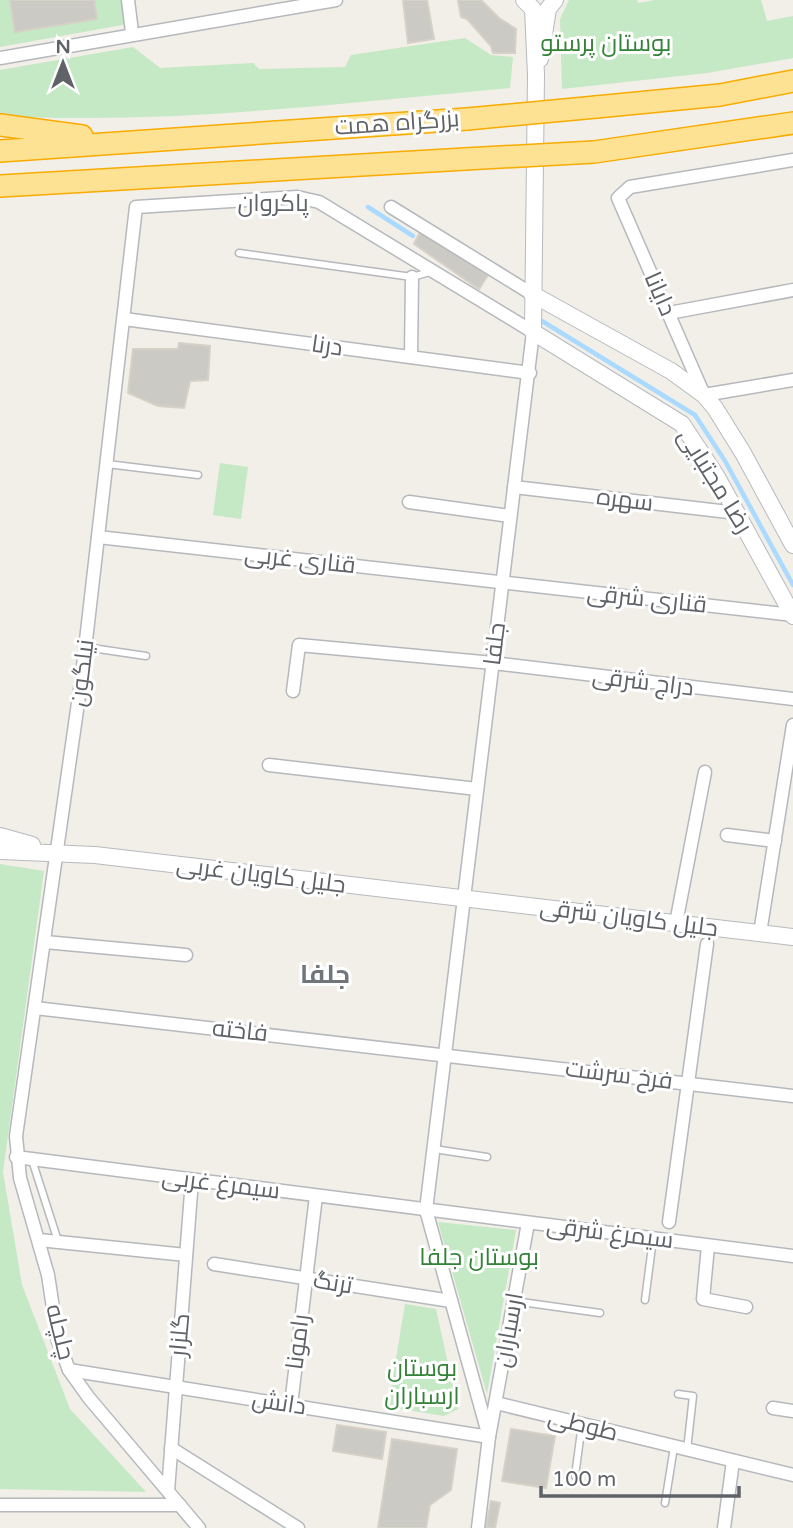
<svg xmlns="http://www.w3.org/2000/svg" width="793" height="1528" font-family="'Varela Round',Cairo,sans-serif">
<rect width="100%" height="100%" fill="#f1efe8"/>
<g fill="#c5e8c5">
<polygon points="0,0 124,0 128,24 0,47"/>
<polygon points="569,0 637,0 638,3 655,0 761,0 767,21 793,16 793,58 707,73 562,89 560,19"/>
<path d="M465,38L491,55L513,57L510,88C341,103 170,125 0,116V70L133,47L160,68L253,63L259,69L345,67L351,55Z"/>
<polygon points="220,463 248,467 241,519 213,515"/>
<polygon points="0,864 44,871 3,1172 22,1285 70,1409 146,1492 0,1489"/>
<polygon points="438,1222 516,1230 487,1394"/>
<polygon points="405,1304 436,1309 458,1409 444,1416 388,1407"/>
</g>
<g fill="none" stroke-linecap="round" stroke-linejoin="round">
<g stroke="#aadaff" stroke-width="4.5">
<polyline points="368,207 413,236"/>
<polyline points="542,321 695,415 725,461 793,585"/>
</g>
</g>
<g fill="#cccac5" stroke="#d6d1c6" stroke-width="2">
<polygon points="10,0 94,0 97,19 15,32"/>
<polygon points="403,0 427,0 434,39 408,43"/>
<polygon points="458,0 481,0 499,18 516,29 515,53 493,53 491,46 467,19 461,17"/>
<polygon points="420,232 488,275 479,289 414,244"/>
<polygon points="179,343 210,346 208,380 190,381 184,408 158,406 128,393 133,349 178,349"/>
<polygon points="337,1425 386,1432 382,1459 333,1451"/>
<polygon points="511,1429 555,1436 546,1488 502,1481"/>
<polygon points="392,1439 457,1449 451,1490 430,1505 426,1528 378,1528"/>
<polygon points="491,1501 500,1503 495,1528 486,1528"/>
</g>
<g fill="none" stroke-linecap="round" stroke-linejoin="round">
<g stroke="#b5b8bc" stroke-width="9">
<g id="lane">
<polyline points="239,253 412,277 430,272"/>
<polyline points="107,464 198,475"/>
<polyline points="85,647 146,656"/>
<polyline points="434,1149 487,1157"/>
<polyline points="32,1160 58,1241"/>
<polyline points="645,1300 653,1239"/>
<polyline points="514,1301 600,1313"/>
<polyline points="678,1394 693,1396 687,1450"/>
<polyline points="575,1476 582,1424"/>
<polyline points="665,1503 674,1447"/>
</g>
</g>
<g stroke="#b5b8bc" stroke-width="15">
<g id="street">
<polyline points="128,0 132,32"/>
<polyline points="0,58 336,0"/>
<polyline points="793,160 630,187 618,198 704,395 793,380"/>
<polyline points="391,207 532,294"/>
<polyline points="669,313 793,290"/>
<polyline points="124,319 530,373"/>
<polyline points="411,357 412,277"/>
<polyline points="514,487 737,513"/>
<polyline points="409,502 510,516"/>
<polyline points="98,537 793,615"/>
<polyline points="293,691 299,645 493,663 793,699"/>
<polyline points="269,765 477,789"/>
<polyline points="727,835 775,841"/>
<polyline points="676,923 705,772"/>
<polyline points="760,933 793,725"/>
<polyline points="45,942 186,955"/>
<polyline points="35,1008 793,1096"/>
<polyline points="16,1157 793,1256"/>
<polyline points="669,1222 707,944"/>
<polyline points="39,1240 186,1255"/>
<polyline points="708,1246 703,1299 746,1307"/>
<polyline points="214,1264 451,1301"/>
<polyline points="69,1370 489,1437 528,1223"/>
<polyline points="496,1403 793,1475"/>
<polyline points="291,1405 316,1196"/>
<polyline points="773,1408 793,1411"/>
<polyline points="171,1448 298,1528"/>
<polyline points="168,1491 192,1180"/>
<polyline points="0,1505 180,1505"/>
<polyline points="199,1528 89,1398 69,1370 58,1341 48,1275 20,1178 16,1136 82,675 136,207 297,197 319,202 533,332 426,1210 489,1437 478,1528"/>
<polyline points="724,1528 733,1461"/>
</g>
</g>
<g stroke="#b6babf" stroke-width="18">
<g id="secondary">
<polyline points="524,0 533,9 536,75 533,332 682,424 717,477 793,616"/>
<polyline points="540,59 548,9 555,0"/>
<polyline points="532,294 671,371 704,395 715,408 743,453 793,545"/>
<polyline points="0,836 32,845"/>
<polyline points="0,851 95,855 793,937"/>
</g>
</g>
<g stroke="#f9ab00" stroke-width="24">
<g id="highway">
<polyline points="596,107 720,95 793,81"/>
<polyline points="0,125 82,136"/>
<polyline points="0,151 467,119"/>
<polyline points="594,152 793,123"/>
<polyline points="0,186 465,159"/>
</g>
</g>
<use href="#lane" stroke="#fff" stroke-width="6"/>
<use href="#street" stroke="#fff" stroke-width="12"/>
<use href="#secondary" stroke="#fff" stroke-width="16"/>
<use href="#highway" stroke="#fde293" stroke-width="21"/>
<g stroke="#f9ab00" stroke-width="24" stroke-linecap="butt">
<g id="highway-bridge">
<polyline points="467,119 596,107"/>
<polyline points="465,159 594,152"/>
</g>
</g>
<use href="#highway-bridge" stroke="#fde293" stroke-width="21"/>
</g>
<g text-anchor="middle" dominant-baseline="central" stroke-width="6" stroke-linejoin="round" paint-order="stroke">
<g font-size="24" fill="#348238" stroke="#fff">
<text x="606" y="43">بوستان پرستو</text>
<text x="479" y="1257">بوستان جلفا</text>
<text x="422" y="1368">بوستان<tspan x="422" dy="28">ارسباران</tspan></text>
</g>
<g font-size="24" fill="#5f6368" stroke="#fff">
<text transform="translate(397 123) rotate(-4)">بزرگراه همت</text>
<text x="273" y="203">پاکروان</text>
<text transform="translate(660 294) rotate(66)">دایانا</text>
<text transform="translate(327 346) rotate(8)">درنا</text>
<text transform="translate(715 481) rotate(58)">رضا مجتبایی</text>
<text transform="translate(625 500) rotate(7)">سهره</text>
<text transform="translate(300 560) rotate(6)">قناری غربی</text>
<text transform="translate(647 599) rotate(6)">قناری شرقی</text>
<text transform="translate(495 644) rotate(-83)">جلفا</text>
<text transform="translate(82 673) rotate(-83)">نیلگون</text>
<text transform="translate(643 682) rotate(7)">دراج شرقی</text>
<text transform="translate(261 875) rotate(7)">جلیل کاویان غربی</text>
<text transform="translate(629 918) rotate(7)">جلیل کاویان شرقی</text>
<text transform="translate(240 1031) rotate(6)">فاخته</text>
<text transform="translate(619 1075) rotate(7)">فرخ سرشت</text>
<text transform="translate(221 1184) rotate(7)">سیمرغ غربی</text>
<text transform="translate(610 1233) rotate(7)">سیمرغ شرقی</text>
<text transform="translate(333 1283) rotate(9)">ترنگ</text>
<text transform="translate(509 1330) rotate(-80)">ارسباران</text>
<text transform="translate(60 1332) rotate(76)">چلچله</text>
<text transform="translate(180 1335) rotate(-85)">گلزار</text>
<text transform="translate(298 1342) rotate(-83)">رامونا</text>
<text transform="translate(279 1403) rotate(9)">دانش</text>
<text transform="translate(583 1425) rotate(14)">طوطی</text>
</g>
<g font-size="26" font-weight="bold" fill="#70757a" stroke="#fff">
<text x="325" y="974">جلفا</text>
</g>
</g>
<g transform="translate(63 63)" stroke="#ffffff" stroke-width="5" paint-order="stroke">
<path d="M0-5L12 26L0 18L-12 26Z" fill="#5f6368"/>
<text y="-10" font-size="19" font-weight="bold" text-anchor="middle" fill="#5f6368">N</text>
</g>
<path d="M541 1486v10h198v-10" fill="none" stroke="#5f6368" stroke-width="3.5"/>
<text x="552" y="1486" font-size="21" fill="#5f6368" stroke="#ffffff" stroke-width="5" paint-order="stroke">100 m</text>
</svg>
